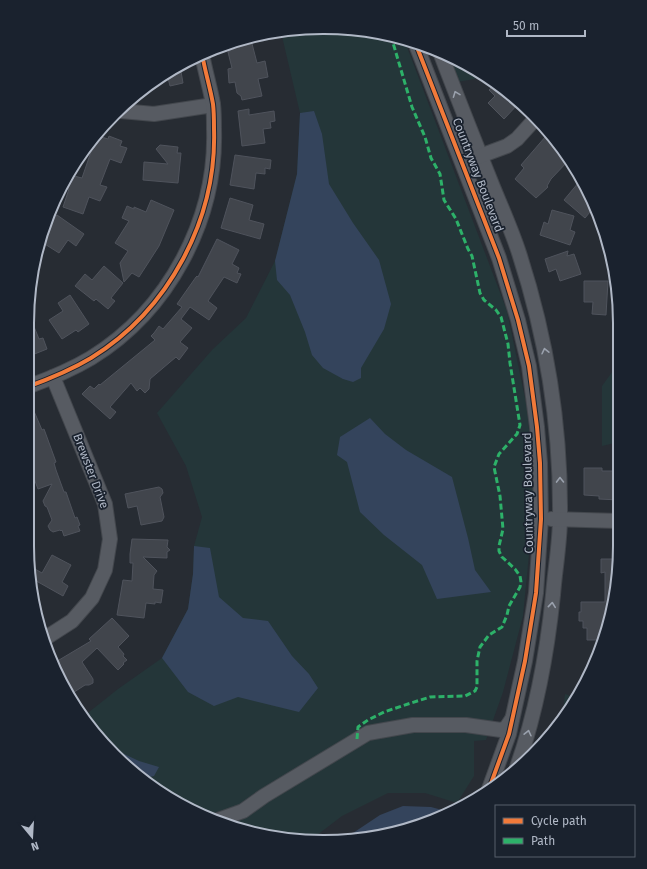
<svg xmlns="http://www.w3.org/2000/svg" width="647" height="869" font-family="'Fira Sans',sans-serif">
<rect width="100%" height="100%" fill="#272c33"/>
<g fill="#243639">
<polygon points="304,28 362,30 404,39 507,311 527,408 535,493 523,616 503,692 486,740 474,741 474,776 457,803 425,793 388,793 342,816 312,839 265,836 192,811 114,755 84,716 118,689 162,658 188,609 193,574 194,546 202,517 186,466 157,413 212,350 246,318 275,261 297,174 300,113 281,32"/>
<polygon points="447,56 472,67 479,72 475,79 457,82"/>
<polygon points="618,364 619,442 602,446 602,386"/>
<polygon points="565,694 577,698 562,720"/>
</g>
<g fill="#34445c">
<polygon points="314,111 322,134 329,184 353,223 379,260 391,304 384,329 361,368 361,378 353,382 343,379 323,368 312,355 305,332 290,295 277,280 275,261 297,174 300,113"/>
<polygon points="370,418 385,434 406,450 452,477 468,538 475,570 491,592 437,599 422,565 384,535 360,512 347,462 337,455 340,437"/>
<polygon points="194,546 210,548 219,597 243,618 268,621 292,656 309,674 318,688 299,712 238,697 214,706 188,692 162,658 188,609 193,574"/>
<polygon points="107,746 139,761 159,767 154,776 145,778 114,755"/>
<polygon points="403,806 431,807 442,810 439,815 419,826 341,841 380,815"/>
</g>
<g fill="none" stroke-linecap="round" stroke-linejoin="round">
<polyline stroke="#34445c" stroke-width="3" points="319,840 351,836"/>
</g>
<g fill="#41454c" stroke="#4f535c">
<polygon points="250,36 257,63 265,61 268,77 258,79 262,96 242,100 241,96 237,93 235,82 229,83 228,69 232,68 228,52 229,52 227,44"/>
<polygon points="180,66 183,83 170,86 167,74"/>
<polygon points="495,84 520,102 504,119 488,103 495,96 489,90"/>
<polygon points="249,109 249,115 274,111 275,121 270,122 271,128 263,129 265,143 242,146 238,111"/>
<polygon points="98,136 108,139 109,136 122,141 120,146 127,148 121,163 110,159 100,185 107,187 100,201 89,197 83,214 63,207 69,189 67,188 70,175 82,178 93,146 90,145"/>
<polygon points="546,136 564,153 569,160 551,179 547,186 548,187 536,198 515,179 524,168 521,165"/>
<polygon points="160,145 178,147 177,153 181,153 178,183 143,180 144,162 168,164 156,149"/>
<polygon points="235,155 271,160 270,169 265,168 265,174 256,173 254,189 230,185"/>
<polygon points="579,182 583,185 595,206 585,218 564,200"/>
<polygon points="230,198 253,205 249,220 264,224 260,239 221,228"/>
<polygon points="151,200 174,210 159,246 150,260 139,277 132,273 124,282 120,263 128,251 115,243 129,221 122,218 127,206 134,209 134,207 146,212"/>
<polygon points="552,210 574,216 570,230 575,232 570,245 540,235 544,222 548,224"/>
<polygon points="57,215 84,234 76,246 68,240 59,253 40,241 44,231"/>
<polygon points="217,239 239,250 232,264 239,268 237,273 241,274 237,283 224,277 208,301 217,308 209,320 190,307 181,319 192,328 180,342 188,348 179,360 176,357 150,379 149,389 145,393 140,388 137,391 131,383 110,407 116,412 110,419 82,394 90,386 94,389 99,384 100,385 155,340 151,336 154,333 159,326 163,329 182,307 177,304 196,277 197,276 198,277"/>
<polygon points="568,251 567,256 574,254 581,274 560,281 556,269 549,272 545,259"/>
<polygon points="104,266 123,283 111,298 115,301 108,309 96,299 94,301 75,286 85,274 92,280"/>
<polygon points="584,281 608,281 606,315 592,314 593,302 584,302"/>
<polygon points="70,295 89,324 78,332 76,330 62,339 49,320 63,311 58,303"/>
<polygon points="28,312 39,339 43,338 47,349 27,357"/>
<polygon points="28,397 42,430 44,429 56,462 54,463 56,470 64,492 66,492 75,518 77,517 80,525 78,526 80,531 64,536 62,530 61,531 60,530 53,532 50,530 48,526 52,520 47,507 45,506 43,501 52,484 38,489 32,473 27,475"/>
<polygon points="584,468 602,468 602,471 613,471 613,477 619,477 619,500 599,499 599,496 584,495"/>
<polygon points="159,487 162,489 163,493 160,497 164,517 162,521 141,525 137,506 128,508 125,494"/>
<polygon points="132,539 168,540 167,547 170,550 167,552 167,558 143,557 157,571 154,575 153,589 163,590 161,603 155,602 155,604 146,603 144,618 117,615 123,580 132,581 133,563 130,563 130,554"/>
<polygon points="52,555 71,565 62,582 68,586 63,596 31,578 35,569 42,573"/>
<polygon points="601,559 619,559 610,622 609,625 607,625 607,628 603,640 587,640 587,628 583,628 583,621 579,621 579,612 581,612 581,602 605,602 605,572 601,573"/>
<polygon points="112,618 129,636 118,647 124,654 123,656 127,660 123,663 124,664 118,670 97,648 82,662 93,679 93,683 89,685 85,685 68,696 54,663 91,641 89,639"/>
</g>
<g fill="none" stroke-linecap="round" stroke-linejoin="round">
<g stroke="#43474d" stroke-width="16">
<g id="minor">
<polyline points="415,42 499,258 518,320 529,366 537,427 540,463 541,519 536,593 525,661 509,734 489,789"/>
<path d="M440,52C457,97 475,142 493,187C502,209 512,231 519,253C547,339 561,427 560,517C560,543 555,569 553,595C547,654 536,714 516,770"/>
<polyline points="121,111 154,114 213,105"/>
<polyline points="472,159 507,146 517,139 536,118"/>
<path d="M27,387C49,379 71,370 91,358C169,310 217,219 214,129C214,121 214,112 213,104C210,87 205,71 202,54"/>
<polyline points="551,519 619,521"/>
<polyline points="44,639 72,621 92,598 105,570 110,539 105,504 53,377"/>
<polyline points="218,820 243,811 264,796 368,733 413,725 466,725 501,730 506,728 512,719"/>
</g>
</g>
<use href="#minor" stroke="#575b62" stroke-width="14"/>
<polyline stroke="#2db169" stroke-width="3" stroke-dasharray="6 3" stroke-linecap="butt" points="357,739 358,727 368,720 384,712 411,703 430,697 465,696 475,691 477,687 477,661 480,647 489,635 502,627 507,615 509,606 520,587 521,582 520,576 515,569 502,557 499,551 499,546 503,529 500,496 494,467 499,454 517,434 520,425 510,363 508,344 501,317 496,310 484,300 480,293 472,256 468,249 456,219 444,200 440,174 431,158 425,137 412,107 391,36"/>
<g stroke="#1a222e" stroke-width="6">
<g id="cycleway">
<polyline points="415,42 499,258 518,320 529,366 537,427 540,463 541,519 536,593 525,661 509,734 489,789"/>
<path d="M27,387C49,379 71,370 91,358C169,310 217,219 214,129C214,121 214,112 213,104C210,87 205,71 202,54"/>
</g>
</g>
<use href="#cycleway" stroke="#f17a3a" stroke-width="4"/>
</g>
<defs><path id="oneway-chevron" d="M-2-3.5L2.5 0L-2 3.5" fill="none" stroke-width="1.6" stroke-linecap="round" stroke-linejoin="round"/></defs>
<g stroke="#9aa1ad">
<use href="#oneway-chevron" transform="translate(456 94) rotate(-111)"/>
<use href="#oneway-chevron" transform="translate(545 351) rotate(-103)"/>
<use href="#oneway-chevron" transform="translate(560 480) rotate(-91)"/>
<use href="#oneway-chevron" transform="translate(552 605) rotate(-84)"/>
<use href="#oneway-chevron" transform="translate(528 733) rotate(-77)"/>
</g>
<g text-anchor="middle" dominant-baseline="central" stroke-width="3.5" stroke-linejoin="round" paint-order="stroke">
<g font-size="12" fill="#b0b8c6" stroke="#1a222e">
<text transform="translate(478 175) rotate(69)">Countryway Boulevard</text>
<text transform="translate(91 471) rotate(69)">Brewster Drive</text>
<text transform="translate(528 493) rotate(-91)">Countryway Boulevard</text>
</g>
</g>
<path d="M0 0H647V869H0ZM323 34H324A289 289 0 0 1 613 323V546A289 289 0 0 1 324 835H323A289 289 0 0 1 34 546V323A289 289 0 0 1 323 34Z" fill="#1a222e" fill-rule="evenodd"/>
<path fill="none" stroke="#b0b8c6" stroke-width="2" d="M323 34H324A289 289 0 0 1 613 323V546A289 289 0 0 1 324 835H323A289 289 0 0 1 34 546V323A289 289 0 0 1 323 34Z"/>
<rect x="495" y="805" width="140" height="52" fill="#1a222e" stroke="#565e6b"/>
<rect x="503" y="818" width="20" height="6" fill="#f17a3a" stroke="#565e6b"/>
<text x="531" y="825" font-size="12" fill="#b0b8c6">Cycle path</text>
<rect x="503" y="838" width="20" height="6" fill="#2db169" stroke="#565e6b"/>
<text x="531" y="845" font-size="12" fill="#b0b8c6">Path</text>
<g transform="translate(32 837) rotate(162)" stroke="#1a222e" stroke-width="3" paint-order="stroke">
<path d="M0-3L7 15L0 10L-7 15Z" fill="#b0b8c6"/>
<text y="-6" font-size="11" font-weight="bold" text-anchor="middle" fill="#b0b8c6">N</text>
</g>
<path d="M507 30v6h78v-6" fill="none" stroke="#b0b8c6" stroke-width="2"/>
<text x="513" y="30" font-size="12" fill="#b0b8c6" stroke="#1a222e" stroke-width="3" paint-order="stroke">50 m</text>
</svg>
